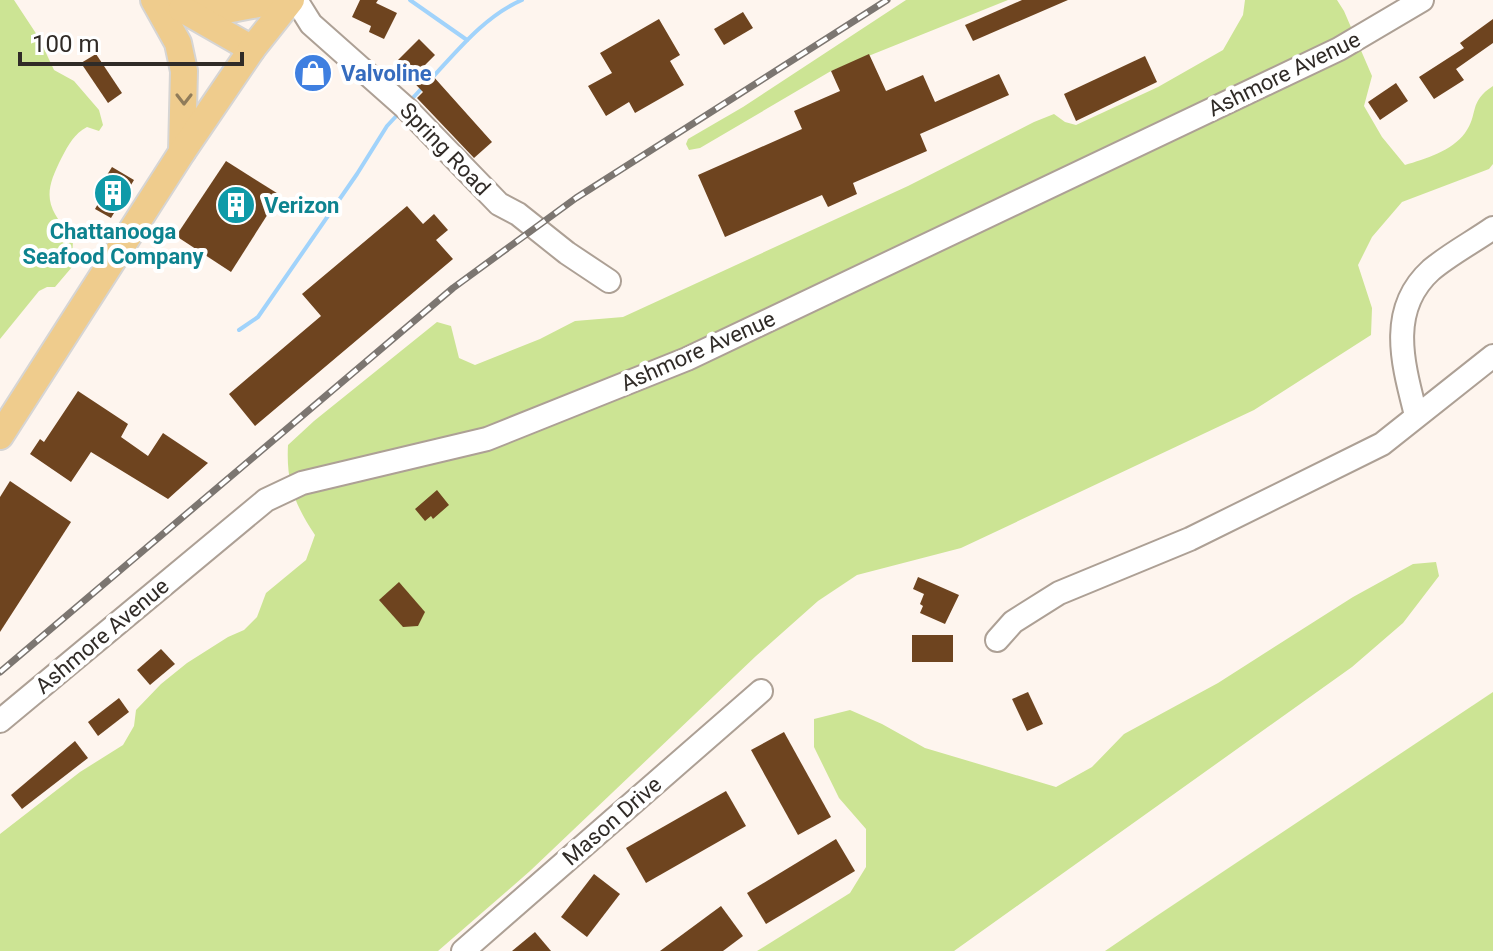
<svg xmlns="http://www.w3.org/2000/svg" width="1493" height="951" font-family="Roboto,sans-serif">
<rect width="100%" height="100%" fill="#fef5ee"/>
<g fill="#cce494">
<path d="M0,0H14L39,38L54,70L74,81L99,110L103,125L99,131L87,127C74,134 69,144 62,157C43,194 45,206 73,238L72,267L55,287H47L39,291L0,339Z"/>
<polygon points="906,0 1008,0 831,71 700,148 689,150 686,144 688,139 743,107"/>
<path d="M1245,0H1337L1344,11L1372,76L1364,106L1382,137L1405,165C1425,159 1452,151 1465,133C1479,114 1468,102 1493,86V164L1489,169L1402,202L1372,237L1358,265L1372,308L1371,335L1254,410L961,548L857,575L818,601L756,656L530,871L438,951H0V834L80,772L123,745L134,726L136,710L161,684L187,663L228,637L244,630L257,617L266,593L306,560L315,535C295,505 286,483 288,445L314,421L437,322L451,326L459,358L475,365L540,339L575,321L623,317L908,186L1034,122L1054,114L1065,122L1076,125L1158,87L1223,50L1243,15Z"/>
<polygon points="1436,562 1439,576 1403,623 1352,667 954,951 757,951 850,893 866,867 866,829 839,798 814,747 814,719 850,710 882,724 925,748 1056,787 1092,767 1124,734 1218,683 1353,597 1413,564"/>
<polygon points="1493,692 1493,951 1105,951 1155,917"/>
</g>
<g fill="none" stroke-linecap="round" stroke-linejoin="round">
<g stroke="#a1d3fb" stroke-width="4">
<polyline points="410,0 467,40"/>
<path d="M431,79C458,50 485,16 522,0"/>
<polyline points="409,102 422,88"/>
<polyline points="239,330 258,317 357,174 387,126 400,112"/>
</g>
</g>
<g fill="#6e441f">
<polygon points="360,0 378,0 376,3 397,13 384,39 369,32 371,26 352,17"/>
<polygon points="1022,0 1068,0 973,41 965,25"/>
<polygon points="743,12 753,28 724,45 714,29"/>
<polygon points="659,19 680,55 670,61 684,85 635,113 629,102 606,116 588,86 612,73 600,53"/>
<polygon points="1493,19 1493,43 1456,69 1464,80 1434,99 1419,77 1464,48 1460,43"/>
<polygon points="419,39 435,55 424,66 492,142 474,158 417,98 423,92 395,63"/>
<polygon points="96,54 122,93 108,103 81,63"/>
<polygon points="869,54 886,91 923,75 935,102 999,74 1009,95 920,134 927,151 853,183 857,194 828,207 822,195 725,237 698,175 802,129 794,111 840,91 831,71"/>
<polygon points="311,56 330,69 314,90 296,77"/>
<polygon points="1145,56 1157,82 1076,121 1064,94"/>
<polygon points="1396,83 1408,101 1380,120 1368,102"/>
<polygon points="226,161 280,195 231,272 176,236"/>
<polygon points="112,167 134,180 111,218 95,209 103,195 97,191"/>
<polygon points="407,206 423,224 434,214 448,230 436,240 453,259 255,426 229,394 321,316 302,294"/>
<polygon points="78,391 128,424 121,437 148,456 163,433 208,463 168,499 91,452 71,482 30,454 40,439 44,442"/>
<polygon points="10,481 71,522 0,632 0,497"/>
<polygon points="437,490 449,505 433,519 431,516 425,521 415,509"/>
<polygon points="918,577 959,595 945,624 920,613 923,606 920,604 924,594 913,589"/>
<polygon points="399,582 425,612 418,626 403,627 379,600"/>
<rect x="912" y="635" width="41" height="27"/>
<polygon points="161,649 175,664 150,685 137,670"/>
<polygon points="1028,692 1043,724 1027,731 1012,699"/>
<polygon points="119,698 129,712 98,736 88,722"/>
<polygon points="784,732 831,817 798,835 751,750"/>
<polygon points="75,741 88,758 22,809 11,795"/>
<polygon points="726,791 746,826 646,883 626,848"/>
<polygon points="836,839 855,871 766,924 747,893"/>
<polygon points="594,874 620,894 587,937 561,917"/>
<polygon points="721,906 743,936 723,951 660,951"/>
<polygon points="535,932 551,951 512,951"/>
</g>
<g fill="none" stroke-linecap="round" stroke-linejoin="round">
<g stroke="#ada095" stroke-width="26">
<g id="minor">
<polyline points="296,0 311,24 408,110 499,204 518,214 567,253 609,281"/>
<path d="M1416,415C1403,364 1387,310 1431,270C1450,254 1473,242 1493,228"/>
<polyline points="997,640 1013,622 1059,593 1190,539 1382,444 1493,356"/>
<polyline points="0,721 266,500 302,483 487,439 687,359 1339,49 1422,0"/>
<polyline points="463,951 761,691"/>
</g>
</g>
<g stroke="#d6d5d4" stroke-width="30">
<g id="major">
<polyline points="154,0 178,43 184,71 182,152"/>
<polyline points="181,0 226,10 279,0"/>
<polyline points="182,9 252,49"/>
<polyline points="0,436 182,152 252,49 291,0"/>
</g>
</g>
<use href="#minor" stroke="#fff" stroke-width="22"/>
<use href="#major" stroke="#efcc8d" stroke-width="26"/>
<g stroke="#7c7671" stroke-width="7">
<polyline id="rail" points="0,672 453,288 576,198 887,0"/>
</g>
<use href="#rail" stroke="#fff" stroke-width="4" stroke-dasharray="12" stroke-linecap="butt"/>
</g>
<defs><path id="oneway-chevron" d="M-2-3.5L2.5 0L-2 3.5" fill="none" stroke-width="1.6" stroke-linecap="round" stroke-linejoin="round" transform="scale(2)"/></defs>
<use stroke="#907c5a" href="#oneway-chevron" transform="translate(184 99) rotate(90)"/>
<defs>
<g id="shop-disc" transform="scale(2)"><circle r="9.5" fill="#3f7fe0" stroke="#fff"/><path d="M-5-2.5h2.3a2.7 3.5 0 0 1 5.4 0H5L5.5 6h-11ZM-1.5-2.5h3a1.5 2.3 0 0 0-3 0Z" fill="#fff"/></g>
<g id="building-disc" transform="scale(2)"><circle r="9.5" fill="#0f9aa8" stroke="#fff"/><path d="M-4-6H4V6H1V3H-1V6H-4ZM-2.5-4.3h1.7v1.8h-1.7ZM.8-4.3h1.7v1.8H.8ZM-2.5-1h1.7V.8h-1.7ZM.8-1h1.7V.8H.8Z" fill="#fff"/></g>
</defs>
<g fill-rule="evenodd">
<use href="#shop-disc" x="313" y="73"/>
<use href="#building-disc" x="113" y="193"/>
<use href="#building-disc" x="236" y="205"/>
</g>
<g text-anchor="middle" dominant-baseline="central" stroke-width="8" stroke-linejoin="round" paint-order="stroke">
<g font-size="22" font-weight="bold" fill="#366cbe" stroke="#fff" text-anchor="start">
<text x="341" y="73">Valvoline</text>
</g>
<g font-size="22" fill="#302b27" stroke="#fff">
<text transform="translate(1284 74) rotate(-26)">Ashmore Avenue</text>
<text transform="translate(445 149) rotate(46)">Spring Road</text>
<text transform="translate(698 351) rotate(-24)">Ashmore Avenue</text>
<text transform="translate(102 636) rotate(-40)">Ashmore Avenue</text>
<text transform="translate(612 821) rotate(-41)">Mason Drive</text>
</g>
<g font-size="22" font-weight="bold" fill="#0d838f" stroke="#fff" text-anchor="start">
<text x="264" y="205">Verizon</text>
<text x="113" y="231" text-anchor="middle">Chattanooga<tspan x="113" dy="25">Seafood Company</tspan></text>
</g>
</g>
<path d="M20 52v12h222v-12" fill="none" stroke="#302b27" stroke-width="4"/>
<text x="32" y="52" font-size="24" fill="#302b27" stroke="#ffffff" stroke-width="6" paint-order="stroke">100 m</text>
</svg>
